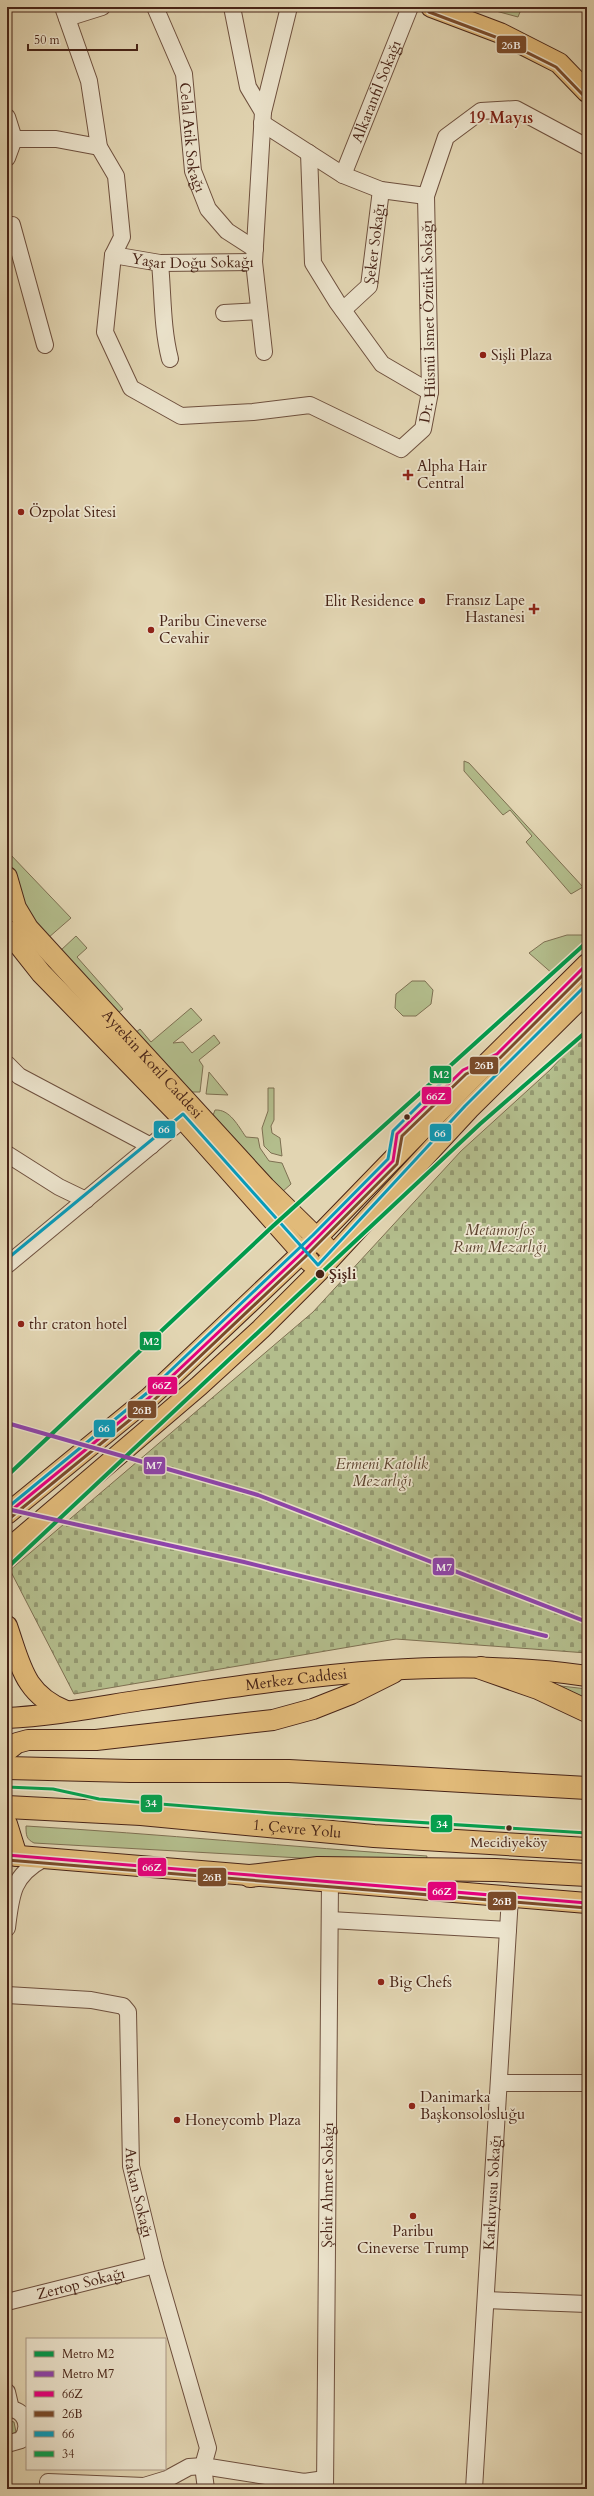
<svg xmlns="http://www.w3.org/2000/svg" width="594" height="2496" font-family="Cardo,serif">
<defs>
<pattern id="cemetery-stones" width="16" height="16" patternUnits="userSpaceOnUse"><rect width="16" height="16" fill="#b3bd8c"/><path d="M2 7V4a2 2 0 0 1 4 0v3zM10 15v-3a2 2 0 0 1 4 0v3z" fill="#949971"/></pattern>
</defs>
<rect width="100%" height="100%" fill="#e2d5b2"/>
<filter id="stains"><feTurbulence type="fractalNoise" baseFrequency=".005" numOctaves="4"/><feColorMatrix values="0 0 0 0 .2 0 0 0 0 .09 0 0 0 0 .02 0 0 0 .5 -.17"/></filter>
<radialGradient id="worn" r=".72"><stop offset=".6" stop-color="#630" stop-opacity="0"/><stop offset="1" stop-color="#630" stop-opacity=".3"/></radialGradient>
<g fill="#b3bd8c" stroke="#7e7052">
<polygon points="481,7 522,7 518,17"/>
<polygon points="464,761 469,763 583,887 571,894 526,842 532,836 510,810 503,815 464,771"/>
<path d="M9,853L71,918L48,938C28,917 3,883 9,853Z"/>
<polygon points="567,935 587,935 587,944 554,975 529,953 544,942"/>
<polygon points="76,936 87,948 77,957 123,1009 117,1014 60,951"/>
<polygon points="412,981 425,981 433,990 431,1004 416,1016 403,1016 395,1008 396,994"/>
<polygon points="191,1008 202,1020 173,1043 183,1042 192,1053 214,1035 220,1043 199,1060 203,1066 200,1092 188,1092 135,1033 140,1029 151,1042"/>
<polygon points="209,1072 228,1095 206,1094"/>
<polygon points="268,1088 274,1088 274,1120 271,1126 272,1133 280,1138 282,1156 271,1153 264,1146 262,1128 268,1111"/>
<path d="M215,1110C230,1109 238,1126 246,1137L258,1138L260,1148L269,1161L282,1163L291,1184L281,1193L212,1118Z"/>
<polygon points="561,1686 587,1689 587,1699 560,1686"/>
<path d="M26,1826C160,1834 293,1847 427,1856L425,1865L34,1843C26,1839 26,1835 26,1826Z"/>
<polygon points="7,2420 14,2422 16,2432 9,2435 7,2435"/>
</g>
<polygon fill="url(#cemetery-stones)" stroke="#7e7052" points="587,1030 587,1653 396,1639 74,1694 10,1570 313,1312 461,1151 550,1070"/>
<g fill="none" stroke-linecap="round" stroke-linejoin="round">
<g stroke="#6e503e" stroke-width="18">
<g id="minor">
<path id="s1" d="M63,7L89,81L99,147L116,176L122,237L113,255L105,332L131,388L181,416L253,412L310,405L401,449L423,429L430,392L426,196L446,137L481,111L516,109L587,147"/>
<path id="s2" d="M155,7L184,74L193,171L208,209L227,231L255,249"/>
<polyline points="232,7 248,87 263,112"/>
<polyline points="67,18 102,7"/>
<polyline points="7,117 14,139 7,158"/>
<polyline points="262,123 343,175 381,190 426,196"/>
<polyline points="14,139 56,139 99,147"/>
<polyline points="309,153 313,263 337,302 382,364 430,392"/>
<path id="s3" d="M343,175L410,7"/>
<polyline points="7,225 12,225 45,345"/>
<path id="s4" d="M113,255L160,263L254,262"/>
<path d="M160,263C163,295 162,328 170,359"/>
<path id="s5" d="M343,310L369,286L381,190"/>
<polyline points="224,313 259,311"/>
<polyline points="264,352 254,262 263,112 289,7"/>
<polyline points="7,1064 19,1076 151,1146"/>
<polyline points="7,1154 59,1187 86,1200"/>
<polyline points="7,1265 183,1119"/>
<polyline points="330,1920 508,1930"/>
<path d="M7,1928C11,1895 12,1876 43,1859"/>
<path id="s6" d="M7,1995L91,2000L123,2006L128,2012L131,2166L155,2265L208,2448L203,2466L206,2489"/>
<polyline points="499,2083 587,2083"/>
<polyline points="486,2300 587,2304"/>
<path id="s7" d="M7,2302L155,2265"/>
<polyline points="7,2392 11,2409"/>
<path d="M7,2409C25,2408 32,2427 21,2440L7,2444"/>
<polyline points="48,2482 144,2486 167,2479 189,2467 203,2466 304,2482 325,2479"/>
<path id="s8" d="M325,2489L330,1881"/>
<path id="s9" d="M474,2489L510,1897"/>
</g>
</g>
<g stroke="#482417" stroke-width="22">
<g id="major">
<polyline points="431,7 500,33 559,63 587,92"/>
<path id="s10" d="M7,877L16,908L28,928L265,1187L327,1248"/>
<polyline points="7,930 41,973 183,1119 310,1262"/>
<polyline points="7,1514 150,1397 302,1253 464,1086 587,964"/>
<polyline points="7,1550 199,1386 261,1329 318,1272 469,1109 587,992"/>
<path d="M7,1626C21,1666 24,1694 66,1711"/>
<path id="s11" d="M7,1718C52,1716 97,1707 142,1700C291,1679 437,1654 587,1676"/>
<polyline points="7,1751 17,1743 28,1740 96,1740 273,1720 313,1709 351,1694 393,1673"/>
<polyline points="7,1824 17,1856"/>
<polyline points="7,1855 587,1903"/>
</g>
</g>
<g stroke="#482417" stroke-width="24">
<g id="highway">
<polyline points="481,1668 538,1688 587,1711"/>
<polyline points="7,1768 130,1771 289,1771 587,1788"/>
<path id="s12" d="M7,1807L141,1814L374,1836L587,1849"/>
<polyline points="250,1876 318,1868 495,1870 587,1875"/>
</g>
</g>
<use href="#minor" stroke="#ece4cd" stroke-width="16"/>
<use href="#major" stroke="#e1ba79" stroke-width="20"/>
<use href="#highway" stroke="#e1ba79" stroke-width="22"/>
<g stroke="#ece4cd" stroke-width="6">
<g id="bus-1">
<polyline points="7,1514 150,1397 302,1253 393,1161 397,1134 463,1070 497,1054 587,964"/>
<polyline points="7,1855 587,1903"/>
</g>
</g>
<g stroke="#ece4cd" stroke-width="6">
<g id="bus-2">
<polyline points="429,12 498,38 556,67 583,95"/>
<polyline points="10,1518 153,1401 305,1257 397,1164 402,1136 466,1074 500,1058 587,971"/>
<polyline points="7,1860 587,1908"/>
</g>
</g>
<g stroke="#ece4cd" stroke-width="6">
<g id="bus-3">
<polyline points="7,1259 183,1114 318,1265 465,1106 583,988"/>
<polyline points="7,1508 147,1393 313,1235 388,1159 393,1131 448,1076"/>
</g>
</g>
<g stroke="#ece4cd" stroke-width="6">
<polyline id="bus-4" points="7,1787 53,1789 99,1799 271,1813 587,1833"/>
</g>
<use href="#bus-1" stroke="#e5007d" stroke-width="3"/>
<use href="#bus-2" stroke="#7a4b2a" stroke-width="3"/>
<use href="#bus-3" stroke="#079cbc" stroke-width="3"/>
<use href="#bus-4" stroke="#04a04e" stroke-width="3"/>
<g stroke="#ece4cd" stroke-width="7">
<g id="metro-1">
<polyline points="7,1476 273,1226 587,942"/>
<polyline points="7,1568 480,1124 587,1031"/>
</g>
</g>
<g stroke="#ece4cd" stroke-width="7">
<g id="metro-2">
<polyline points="7,1423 258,1495 587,1622"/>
<polyline points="7,1509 244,1562 546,1636"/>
</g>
</g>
<use href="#metro-1" stroke="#009a4c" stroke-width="4"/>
<use href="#metro-2" stroke="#8e44ad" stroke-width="4"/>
</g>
<g fill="#8f2418" stroke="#ece4cd" stroke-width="1.5">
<circle cx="483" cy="355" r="4"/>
<path d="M406 469h4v4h4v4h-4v4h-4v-4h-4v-4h4z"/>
<circle cx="21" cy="512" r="4"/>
<circle cx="422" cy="601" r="4"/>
<path d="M532 603h4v4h4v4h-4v4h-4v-4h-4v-4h4z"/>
<circle cx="151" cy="630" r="4"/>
<circle cx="21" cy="1324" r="4"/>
<circle cx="381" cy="1982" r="4"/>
<circle cx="412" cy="2106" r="4"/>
<circle cx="177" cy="2120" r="4"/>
<circle cx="413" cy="2216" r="4"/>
</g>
<g fill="#482417" stroke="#ece4cd" stroke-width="1.5">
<circle cx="407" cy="1117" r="3.5"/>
<circle cx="320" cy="1274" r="5"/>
<circle cx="509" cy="1828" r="3.5"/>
</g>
<g text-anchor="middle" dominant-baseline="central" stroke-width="3.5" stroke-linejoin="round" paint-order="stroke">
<g font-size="14" fill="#482417" stroke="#ece4cd">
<text x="509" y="1842">Mecidiyeköy</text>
</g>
<g font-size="15" fill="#482417" stroke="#ece4cd">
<text stroke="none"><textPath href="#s3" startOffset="90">Alkaranfil Sokağı</textPath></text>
<text stroke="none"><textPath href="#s2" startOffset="137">Celal Atik Sokağı</textPath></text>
<text stroke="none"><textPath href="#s5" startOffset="78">Şeker Sokağı</textPath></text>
<text stroke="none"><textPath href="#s4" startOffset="80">Yaşar Doğu Sokağı</textPath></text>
<text stroke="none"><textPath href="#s1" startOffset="825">Dr. Hüsnü İsmet Öztürk Sokağı</textPath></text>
<text stroke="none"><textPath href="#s10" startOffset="240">Aytekin Kotil Caddesi</textPath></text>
<text stroke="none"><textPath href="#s11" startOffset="292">Merkez Caddesi</textPath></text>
<text stroke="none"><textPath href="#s12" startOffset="291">1. Çevre Yolu</textPath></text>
<text stroke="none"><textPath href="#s8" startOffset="304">Şehit Ahmet Sokağı</textPath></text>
<text stroke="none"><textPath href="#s6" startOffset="306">Atakan Sokağı</textPath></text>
<text stroke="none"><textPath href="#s9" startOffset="297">Karkuyusu Sokağı</textPath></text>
<text stroke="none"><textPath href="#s7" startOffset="76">Zertop Sokağı</textPath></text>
</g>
<g font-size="15" fill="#482417" stroke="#ece4cd" text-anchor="start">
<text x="491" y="355">Sişli Plaza</text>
<text x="417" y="466">Alpha Hair<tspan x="417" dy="17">Central</tspan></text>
<text x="29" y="512">Özpolat Sitesi</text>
<text x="525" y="600" text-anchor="end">Fransız Lape<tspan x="525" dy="17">Hastanesi</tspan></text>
<text x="414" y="601" text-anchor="end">Elit Residence</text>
<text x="159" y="621">Paribu Cineverse<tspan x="159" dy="17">Cevahir</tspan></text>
<text x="29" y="1324">thr craton hotel</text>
<text x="389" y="1982">Big Chefs</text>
<text x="420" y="2097">Danimarka<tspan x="420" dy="17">Başkonsolosluğu</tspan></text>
<text x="185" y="2120">Honeycomb Plaza</text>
<text x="413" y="2231" text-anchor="middle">Paribu<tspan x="413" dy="17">Cineverse Trump</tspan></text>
</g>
<g font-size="15" font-style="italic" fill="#5d432e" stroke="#ece4cd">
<text x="500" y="1230">Metamorfos<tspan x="500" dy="17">Rum Mezarlığı</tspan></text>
<text x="382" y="1464">Ermeni Katolik<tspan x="382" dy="17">Mezarlığı</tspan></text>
</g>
<g font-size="15" font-weight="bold" fill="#482417" stroke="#ece4cd" text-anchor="start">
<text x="329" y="1274">Şişli</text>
</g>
<g font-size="16" font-weight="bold" fill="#7a1f14" stroke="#ece4cd">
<text x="501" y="118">19 Mayıs</text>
</g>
</g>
<g stroke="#ece4cd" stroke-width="1.5">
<rect x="496" y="35" width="31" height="19" rx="4" fill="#7a4b2a"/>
<rect x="469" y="1056" width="30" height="19" rx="4" fill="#7a4b2a"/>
<rect x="429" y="1065" width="23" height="19" rx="4" fill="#009a4c"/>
<rect x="421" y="1086" width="31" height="19" rx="4" fill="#e5007d"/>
<rect x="153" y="1120" width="23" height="19" rx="4" fill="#079cbc"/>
<rect x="429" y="1123" width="23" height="19" rx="4" fill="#079cbc"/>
<rect x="139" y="1331" width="23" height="20" rx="4" fill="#009a4c"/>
<rect x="147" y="1376" width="31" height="19" rx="4" fill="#e5007d"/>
<rect x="127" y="1400" width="30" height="19" rx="4" fill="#7a4b2a"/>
<rect x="93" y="1419" width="23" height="19" rx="4" fill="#079cbc"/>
<rect x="143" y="1456" width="23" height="19" rx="4" fill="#8e44ad"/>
<rect x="432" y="1557" width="23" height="19" rx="4" fill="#8e44ad"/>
<rect x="140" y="1794" width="23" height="19" rx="4" fill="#04a04e"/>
<rect x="430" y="1814" width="23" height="19" rx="4" fill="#04a04e"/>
<rect x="137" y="1857" width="30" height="20" rx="4" fill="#e5007d"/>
<rect x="197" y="1867" width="30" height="20" rx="4" fill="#7a4b2a"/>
<rect x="427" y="1881" width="30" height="20" rx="4" fill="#e5007d"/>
<rect x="487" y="1891" width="30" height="20" rx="4" fill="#7a4b2a"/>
</g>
<g font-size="11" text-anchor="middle" font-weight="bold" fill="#fff">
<text x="511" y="49">26B</text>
<text x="484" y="1069">26B</text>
<text x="441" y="1078">M2</text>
<text x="436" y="1100">66Z</text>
<text x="164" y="1133">66</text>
<text x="440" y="1137">66</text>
<text x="151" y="1345">M2</text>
<text x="162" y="1389">66Z</text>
<text x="142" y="1414">26B</text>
<text x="104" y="1432">66</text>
<text x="154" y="1469">M7</text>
<text x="444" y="1571">M7</text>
<text x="151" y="1807">34</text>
<text x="442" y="1828">34</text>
<text x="152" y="1871">66Z</text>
<text x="212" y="1881">26B</text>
<text x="442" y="1895">66Z</text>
<text x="502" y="1905">26B</text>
</g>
<rect width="594" height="2496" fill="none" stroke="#e2d5b2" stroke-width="24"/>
<rect x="8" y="8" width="578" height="2480" fill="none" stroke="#482417" stroke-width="2"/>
<rect x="12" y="12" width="570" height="2472" fill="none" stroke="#482417"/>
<rect x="26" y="2338" width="140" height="132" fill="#ece4cd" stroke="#aa9784"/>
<rect x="34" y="2351" width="20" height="6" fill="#009a4c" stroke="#aa9784"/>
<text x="62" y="2358" font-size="12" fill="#482417">Metro M2</text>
<rect x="34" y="2371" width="20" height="6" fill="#8e44ad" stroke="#aa9784"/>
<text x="62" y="2378" font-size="12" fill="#482417">Metro M7</text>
<rect x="34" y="2391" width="20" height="6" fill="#e5007d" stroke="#aa9784"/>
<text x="62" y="2398" font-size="12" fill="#482417">66Z</text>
<rect x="34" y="2411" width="20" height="6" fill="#7a4b2a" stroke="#aa9784"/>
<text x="62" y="2418" font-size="12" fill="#482417">26B</text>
<rect x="34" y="2431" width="20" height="6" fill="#079cbc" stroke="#aa9784"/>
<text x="62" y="2438" font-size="12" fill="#482417">66</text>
<rect x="34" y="2451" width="20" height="6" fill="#04a04e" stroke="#aa9784"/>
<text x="62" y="2458" font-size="12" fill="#482417">34</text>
<path d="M28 44v6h109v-6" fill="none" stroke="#482417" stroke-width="2"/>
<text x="34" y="44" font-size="12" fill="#482417" stroke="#ece4cd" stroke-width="3" paint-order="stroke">50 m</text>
<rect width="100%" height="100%" filter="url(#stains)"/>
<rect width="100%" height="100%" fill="url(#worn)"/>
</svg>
